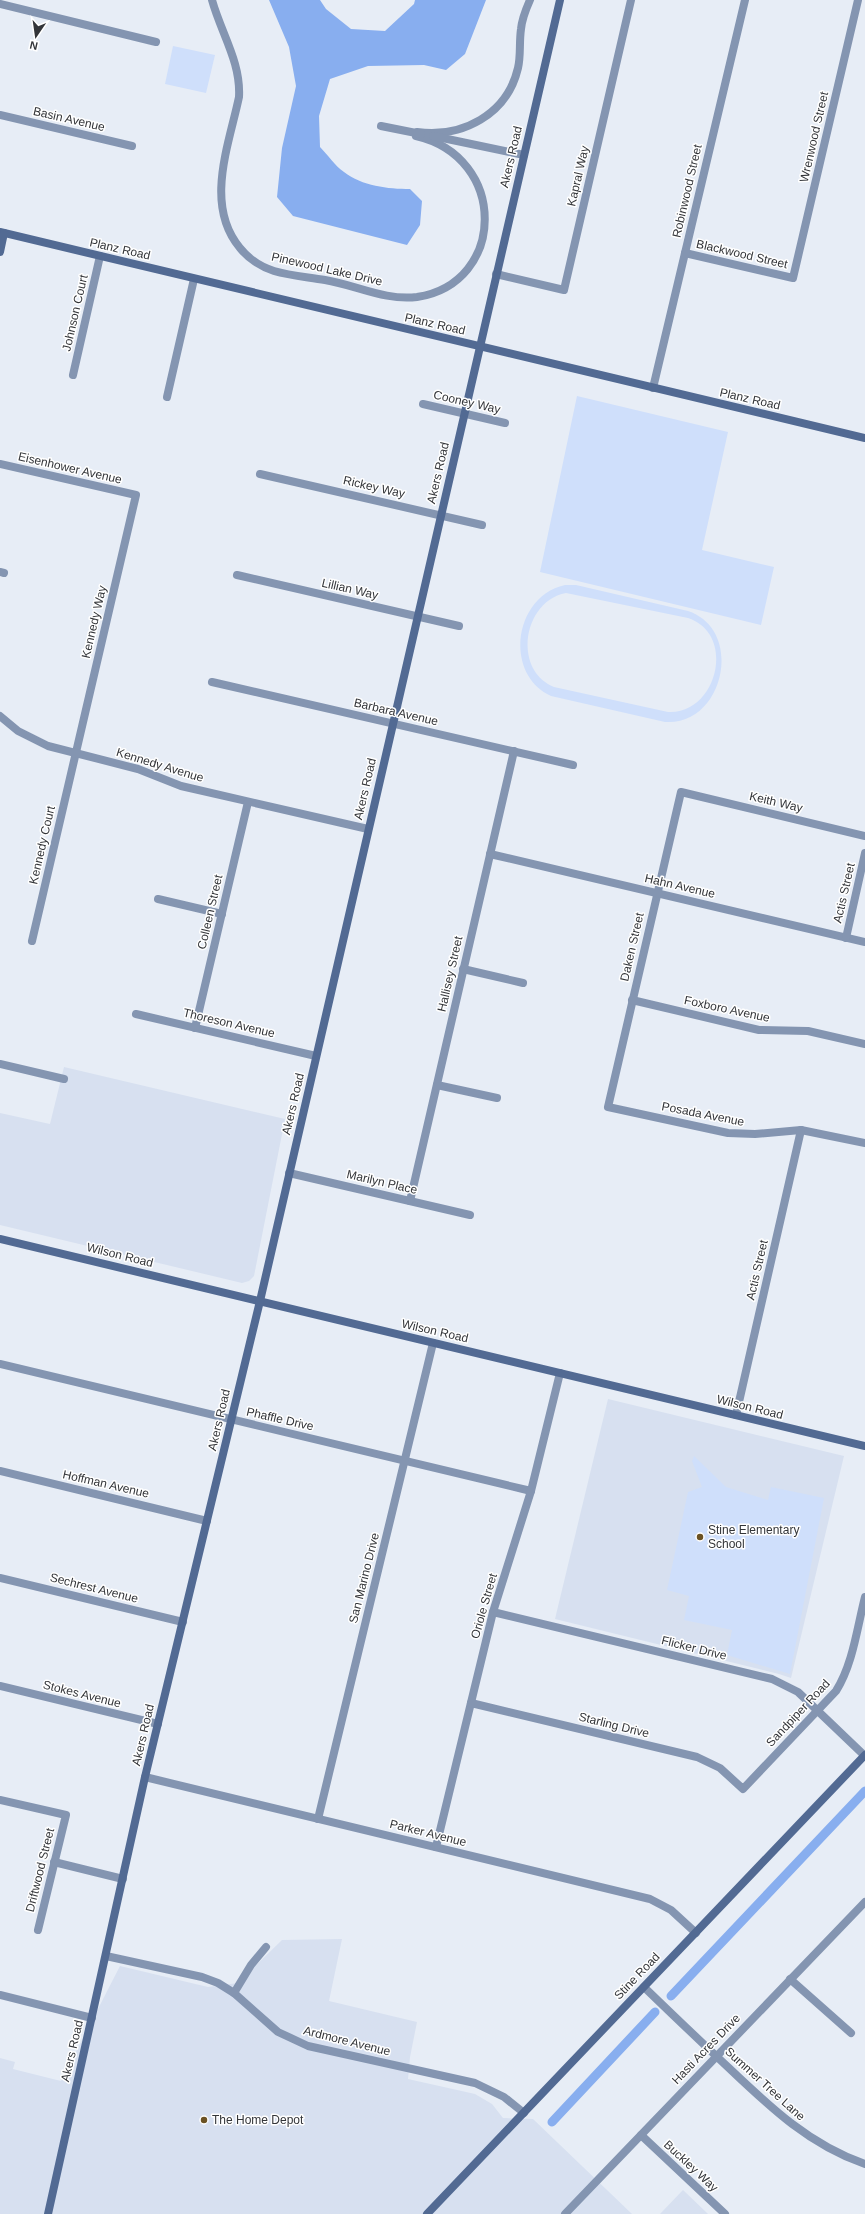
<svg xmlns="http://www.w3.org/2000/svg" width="865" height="2214" font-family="Arial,sans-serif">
<rect width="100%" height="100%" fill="#e7edf6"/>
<g fill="#d7e0f0">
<polygon points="64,1067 285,1119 254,1276 249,1281 242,1283 0,1225 0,1113 50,1124"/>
<polygon points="608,1399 844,1456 791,1678 779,1674 555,1619"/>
<polygon points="342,1939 329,2001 417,2022 410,2057 408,2079 475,2094 492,2104 503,2118 533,2119 632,2214 0,2214 0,2058 15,2062 13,2069 61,2081 120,1966 208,1987 238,1983 282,1940"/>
<polygon points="683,2190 708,2214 660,2214"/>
</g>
<g fill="#cfdffb" fill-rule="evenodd">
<polygon points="173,46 215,55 206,93 165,84"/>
<polygon points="577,396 728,432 702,550 774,567 761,625 540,572"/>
<path d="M565,585H576L688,611C745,630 724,726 665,722L551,696C503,674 514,596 565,585ZM566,593L688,618C737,634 717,715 668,712L554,687C512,670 523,601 566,593Z"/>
<polygon points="694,1456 726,1487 768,1500 771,1487 824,1498 790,1674 727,1655 732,1630 684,1620 689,1596 667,1590 688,1492 702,1487 692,1461"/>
</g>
<path fill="#88aeef" d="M269,0H320L326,9L351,29L385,31L414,4L415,0H486L465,54L446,70L424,65L368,66L330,79L319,116L320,147C328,155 335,166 344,172C362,186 388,189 410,189L422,201L420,225L407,245L293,216L277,197L282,148L296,86L289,47Z"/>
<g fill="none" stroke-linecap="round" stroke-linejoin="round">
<g stroke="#88aeef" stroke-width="9">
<polyline points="671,1996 865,1791"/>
<polyline points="552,2122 655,2012"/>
</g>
<g stroke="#8495b1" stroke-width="8">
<path d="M212,0C221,33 241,62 239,97C229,145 204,205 240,248C248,258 261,267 274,271C291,276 308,277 325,280C356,285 385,301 417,297C507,283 508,157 416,136L417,132C462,138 507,115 518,68C521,55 519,43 521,29C522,19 526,9 530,0"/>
<polyline points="0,4 156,42"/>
<polyline points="0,115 132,146"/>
<polyline points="381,126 421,134"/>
<polyline points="433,136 524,155"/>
<polyline points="685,253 793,278 858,0"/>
<polyline points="496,274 564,290 631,0"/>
<polyline points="73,375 100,256"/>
<polyline points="653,388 745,0"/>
<polyline points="167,397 194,279"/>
<polyline points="423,404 505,423"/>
<polyline points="0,464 136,495 32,941"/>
<polyline points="260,474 482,525"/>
<polyline points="0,572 4,573"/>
<polyline points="237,575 459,626"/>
<polyline points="212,682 573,765"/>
<polyline points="0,716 18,731 48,746 138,769 181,786 368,829"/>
<polyline points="865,836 681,792 608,1107 728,1133 755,1134 801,1130 865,1143"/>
<polyline points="490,854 865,942"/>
<polyline points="158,899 222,914"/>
<polyline points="846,938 865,853"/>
<polyline points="463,969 523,983"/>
<polyline points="632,1000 759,1030 808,1031 865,1044"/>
<polyline points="136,1014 316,1056"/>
<polyline points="195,1028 248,802"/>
<polyline points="0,1064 64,1079"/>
<polyline points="437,1085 497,1098"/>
<polyline points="289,1173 470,1215"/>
<polyline points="410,1201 514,751"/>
<polyline points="0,1364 531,1491"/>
<polyline points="736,1415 801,1130"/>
<polyline points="0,1471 207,1521"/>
<polyline points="0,1578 183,1622"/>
<polyline points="493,1612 772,1679 798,1692 865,1756"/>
<polyline points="0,1686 158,1724"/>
<path d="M471,1703L697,1757L720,1768L743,1789L836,1691C853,1664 857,1628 865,1597"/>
<polyline points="145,1777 650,1899 671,1910 696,1933"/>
<polyline points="0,1800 66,1815 38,1930"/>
<polyline points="318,1819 433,1343"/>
<polyline points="436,1847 493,1612 531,1491 560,1373"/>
<polyline points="54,1862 123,1879"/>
<polyline points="106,1956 202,1977 218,1983 234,1993 278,2032 308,2046 475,2083 504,2097 524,2113"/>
<polyline points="790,1979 851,2033"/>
<path d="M644,1987C672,2014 701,2042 730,2069C771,2108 810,2145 865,2164"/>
<polyline points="234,1993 251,1965 266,1947"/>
<polyline points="0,1995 92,2018"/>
<polyline points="641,2135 725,2214"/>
<polyline points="565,2214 865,1902"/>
</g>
<g stroke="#526a93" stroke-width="8">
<polyline points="0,232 865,438"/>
<polyline points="0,252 4,233"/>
<polyline points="0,1239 865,1446"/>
<polyline points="48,2214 145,1777 260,1301 560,0"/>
<polyline points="427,2214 865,1755"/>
</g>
</g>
<g fill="#6b5223" stroke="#fff" stroke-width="1.5">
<circle cx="700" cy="1537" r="4"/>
<circle cx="204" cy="2120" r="4"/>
</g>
<g text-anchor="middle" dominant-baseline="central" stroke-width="3" stroke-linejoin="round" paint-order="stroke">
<g font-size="12" fill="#333539" stroke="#fff">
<text transform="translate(69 119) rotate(13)">Basin Avenue</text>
<text transform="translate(814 137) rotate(-77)">Wrenwood Street</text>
<text transform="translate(511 157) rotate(-77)">Akers Road</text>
<text transform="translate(578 176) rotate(-77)">Kapral Way</text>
<text transform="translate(687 191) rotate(-77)">Robinwood Street</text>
<text transform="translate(120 249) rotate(13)">Planz Road</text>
<text transform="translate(742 254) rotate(13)">Blackwood Street</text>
<text transform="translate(327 269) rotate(13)">Pinewood Lake Drive</text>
<text transform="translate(75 313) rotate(-77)">Johnson Court</text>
<text transform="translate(435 324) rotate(13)">Planz Road</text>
<text transform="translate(750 399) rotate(13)">Planz Road</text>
<text transform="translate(467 402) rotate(13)">Cooney Way</text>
<text transform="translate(70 468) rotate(13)">Eisenhower Avenue</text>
<text transform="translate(438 473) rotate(-77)">Akers Road</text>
<text transform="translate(374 487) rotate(13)">Rickey Way</text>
<text transform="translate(350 589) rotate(13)">Lillian Way</text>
<text transform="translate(94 622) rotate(-77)">Kennedy Way</text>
<text transform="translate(396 712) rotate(13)">Barbara Avenue</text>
<text transform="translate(160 765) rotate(17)">Kennedy Avenue</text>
<text transform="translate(365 789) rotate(-77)">Akers Road</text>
<text transform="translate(776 802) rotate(13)">Keith Way</text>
<text transform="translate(42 845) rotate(-77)">Kennedy Court</text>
<text transform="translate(680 886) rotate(13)">Hahn Avenue</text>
<text transform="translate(844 893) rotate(-77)">Actis Street</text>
<text transform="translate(210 912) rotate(-77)">Colleen Street</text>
<text transform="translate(632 947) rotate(-77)">Daken Street</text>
<text transform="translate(450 974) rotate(-77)">Hallisey Street</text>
<text transform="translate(727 1009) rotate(12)">Foxboro Avenue</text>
<text transform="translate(229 1023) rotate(13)">Thoreson Avenue</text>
<text transform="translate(293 1104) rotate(-77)">Akers Road</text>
<text transform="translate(703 1114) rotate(11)">Posada Avenue</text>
<text transform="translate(382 1182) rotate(13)">Marilyn Place</text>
<text transform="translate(120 1255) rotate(14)">Wilson Road</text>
<text transform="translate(757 1270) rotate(-77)">Actis Street</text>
<text transform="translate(435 1331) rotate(13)">Wilson Road</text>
<text transform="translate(750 1407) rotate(14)">Wilson Road</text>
<text transform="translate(280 1419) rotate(13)">Phaffle Drive</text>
<text transform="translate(219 1420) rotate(-77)">Akers Road</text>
<text transform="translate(106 1484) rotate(13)">Hoffman Avenue</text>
<text transform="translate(364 1578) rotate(-76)">San Marino Drive</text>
<text transform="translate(94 1588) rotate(14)">Sechrest Avenue</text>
<text transform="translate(484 1606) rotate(-74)">Oriole Street</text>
<text transform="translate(694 1648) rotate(14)">Flicker Drive</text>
<text transform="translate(82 1694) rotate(14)">Stokes Avenue</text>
<text transform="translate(798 1713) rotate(-47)">Sandpiper Road</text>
<text transform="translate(614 1725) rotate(14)">Starling Drive</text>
<text transform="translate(143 1735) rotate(-77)">Akers Road</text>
<text transform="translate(428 1833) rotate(14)">Parker Avenue</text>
<text transform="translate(40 1870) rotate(-76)">Driftwood Street</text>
<text transform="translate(637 1976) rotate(-46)">Stine Road</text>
<text transform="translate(347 2041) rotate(14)">Ardmore Avenue</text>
<text transform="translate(706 2049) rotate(-46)">Hasti Acres Drive</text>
<text transform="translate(72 2051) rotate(-77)">Akers Road</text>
<text transform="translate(765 2084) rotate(42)">Summer Tree Lane</text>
<text transform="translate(691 2166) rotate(43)">Buckley Way</text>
</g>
<g font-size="12" fill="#333539" stroke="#fff" text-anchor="start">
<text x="708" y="1530">Stine Elementary<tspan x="708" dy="14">School</tspan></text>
<text x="212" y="2120">The Home Depot</text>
</g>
</g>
<g transform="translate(36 36) rotate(193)" stroke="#ffffff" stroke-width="3" paint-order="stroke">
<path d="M0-3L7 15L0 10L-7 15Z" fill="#333539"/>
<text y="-6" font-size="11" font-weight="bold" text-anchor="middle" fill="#333539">N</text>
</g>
</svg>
